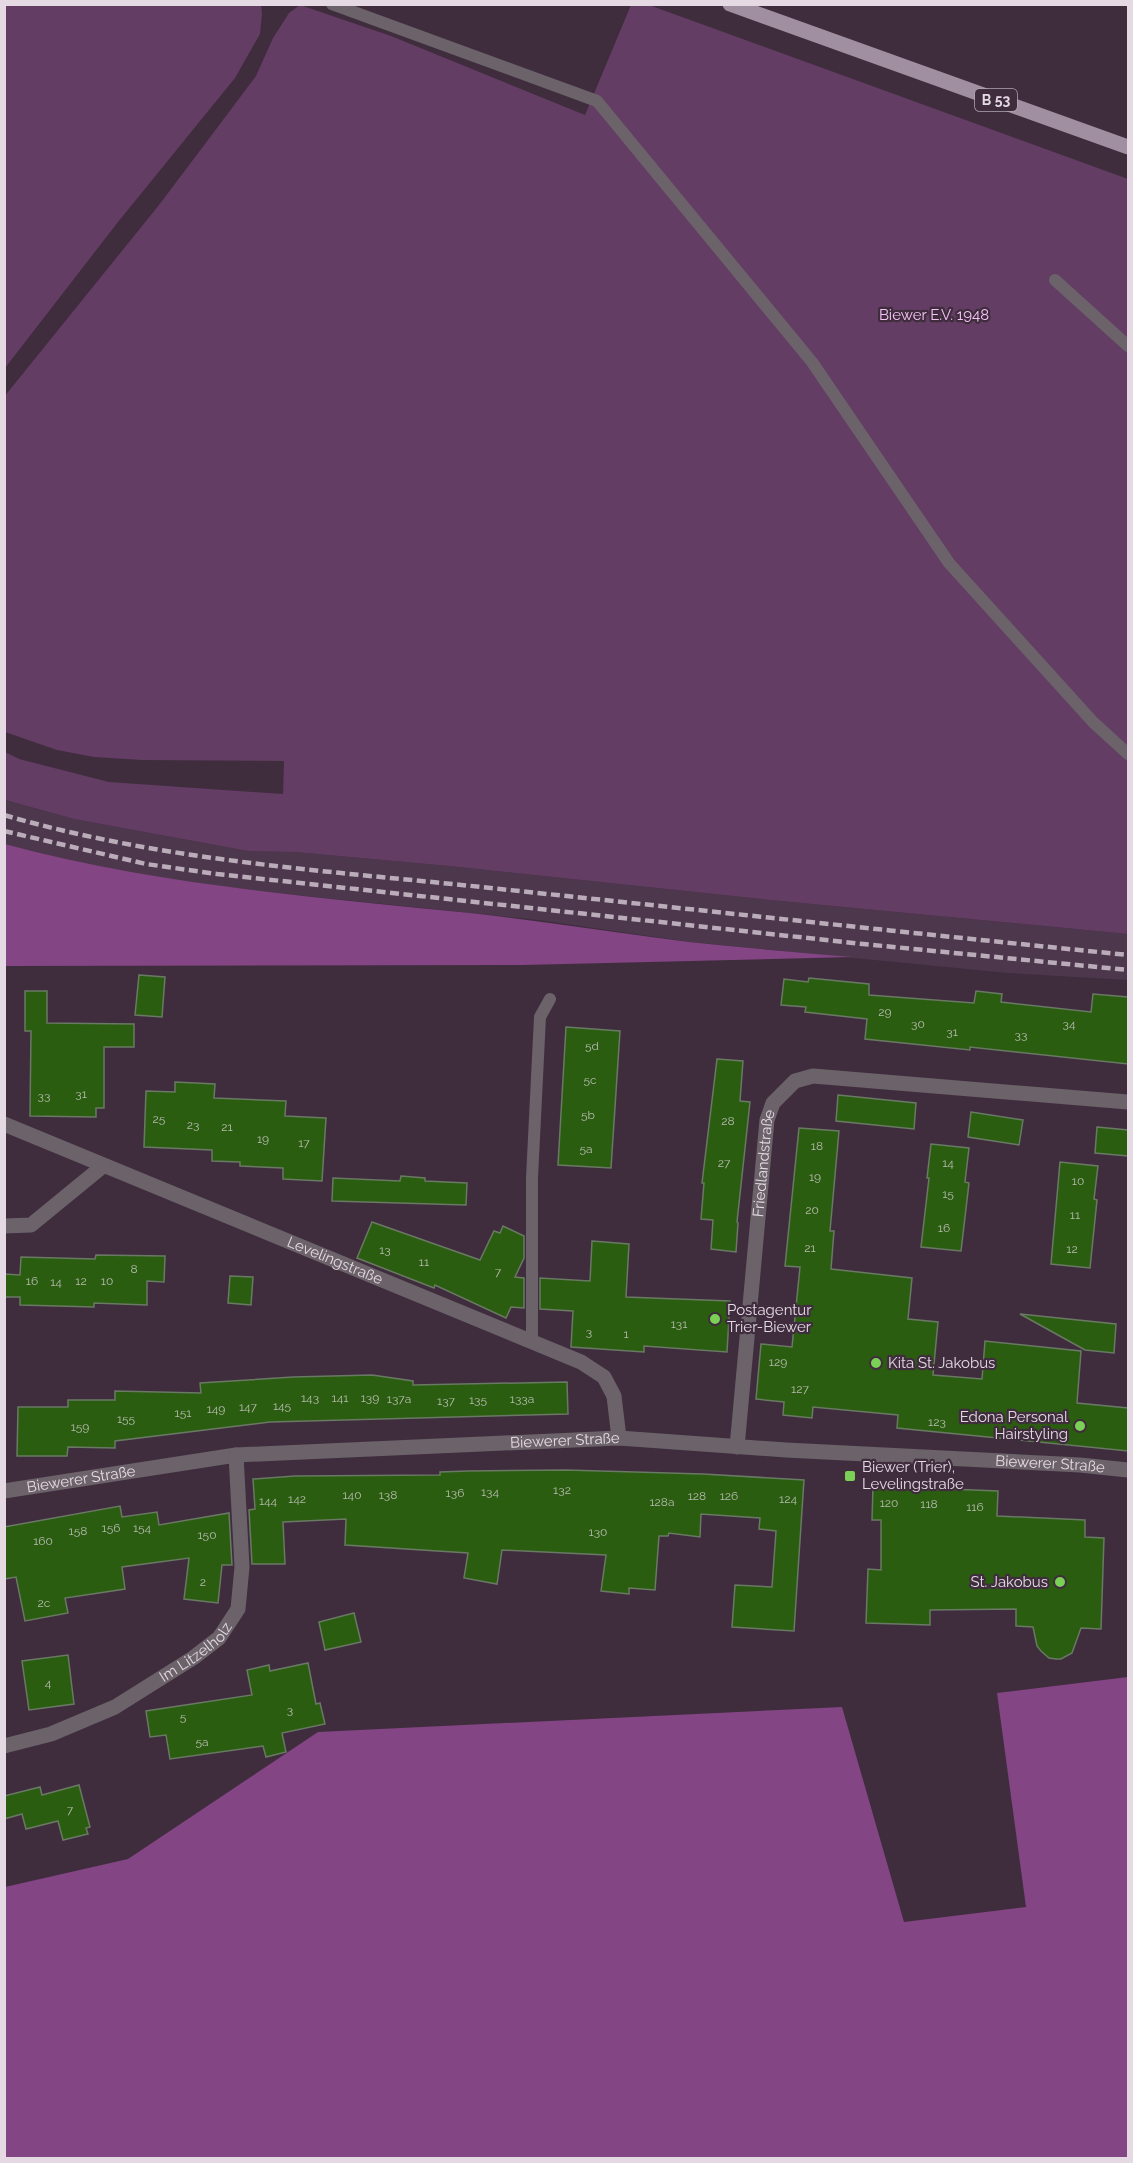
<svg xmlns="http://www.w3.org/2000/svg" width="1133" height="2163" font-family="Raleway,sans-serif">
<rect width="100%" height="100%" fill="#3f2d3e"/>
<polygon fill="#4d374c" points="4,800 74,819 248,851 295,852 449,866 770,900 1128,934 1128,980 1008,973 690,942 539,920 236,889 148,876 71,861 5,844"/>
<g fill="#633d63">
<polygon points="5,4 261,4 262,14 260,34 235,78 118,222 5,368"/>
<polygon points="300,5 391,36 585,115 631,5 649,5 1128,179 1128,934 770,900 449,866 295,852 248,851 74,819 5,800 5,752 19,759 109,782 283,794 284,761 142,760 94,757 57,750 5,732 4,397 159,205 226,116 256,76 273,38 289,13"/>
</g>
<g fill="#834583">
<path d="M5,844C156,885 314,897 470,913C543,921 616,933 689,942C743,948 798,952 852,957L523,965L5,966Z"/>
<polygon points="1128,1677 1128,2158 5,2158 5,1887 128,1859 318,1732 842,1707 904,1922 1026,1907 997,1693"/>
</g>
<g fill="#2b5d11" stroke="#697963" stroke-width="1.5">
<polygon points="139,975 165,977 162,1017 135,1015"/>
<polygon points="809,978 869,984 869,995 974,1003 976,991 1002,994 1001,1002 1091,1012 1093,994 1128,997 1128,1064 970,1047 970,1050 865,1039 867,1019 805,1012 806,1007 781,1005 784,979 808,982"/>
<polygon points="25,991 47,991 47,1023 134,1024 134,1047 104,1047 104,1108 96,1108 96,1117 30,1116 31,1031 25,1031"/>
<polygon points="566,1027 620,1031 611,1168 558,1165"/>
<polygon points="717,1059 743,1061 740,1101 750,1102 737,1222 738,1223 736,1252 711,1249 713,1220 701,1219 704,1183 702,1183"/>
<polygon points="175,1082 215,1084 214,1098 286,1101 285,1116 326,1118 322,1181 283,1179 283,1168 240,1166 240,1162 212,1161 212,1150 144,1147 146,1091 175,1092"/>
<polygon points="838,1095 916,1103 914,1129 836,1121"/>
<polygon points="971,1112 1023,1120 1019,1145 968,1137"/>
<polygon points="1097,1127 1128,1130 1128,1156 1095,1153"/>
<polygon points="799,1128 839,1131 830,1231 834,1231 831,1269 912,1278 908,1319 938,1322 933,1375 982,1379 985,1341 1081,1351 1077,1403 1128,1408 1128,1451 897,1428 898,1415 813,1407 812,1418 783,1415 784,1402 756,1399 761,1344 792,1347 800,1267 785,1266"/>
<polygon points="931,1144 969,1148 965,1182 969,1183 961,1251 921,1247 929,1178 927,1178"/>
<polygon points="1060,1162 1098,1166 1094,1199 1097,1200 1090,1268 1051,1264"/>
<polygon points="401,1176 425,1178 425,1181 467,1183 466,1205 332,1201 333,1178 400,1181"/>
<polygon points="372,1222 480,1260 494,1231 500,1233 503,1226 524,1236 524,1258 515,1277 524,1278 524,1308 511,1307 506,1318 435,1285 434,1288 357,1258"/>
<polygon points="592,1241 629,1244 626,1297 730,1301 727,1352 644,1346 644,1352 571,1347 573,1311 540,1309 540,1278 590,1281"/>
<polygon points="96,1255 165,1256 164,1282 147,1281 147,1305 94,1303 94,1307 20,1305 20,1297 4,1297 4,1274 20,1275 21,1257 95,1259"/>
<polygon points="230,1276 253,1277 251,1305 228,1303"/>
<polygon points="1020,1314 1116,1324 1114,1353 1085,1350"/>
<polygon points="372,1375 413,1381 413,1385 567,1382 568,1414 270,1422 115,1441 115,1448 68,1447 67,1456 17,1456 18,1407 68,1407 68,1400 115,1400 115,1391 201,1393 200,1383 293,1377"/>
<polygon points="566,1470 703,1474 804,1480 794,1631 732,1627 735,1585 772,1587 776,1531 759,1529 760,1518 701,1514 700,1537 669,1533 668,1536 659,1536 655,1590 629,1588 629,1594 601,1591 606,1555 502,1550 497,1584 464,1578 468,1553 345,1545 346,1519 283,1522 285,1564 252,1564 249,1510 255,1509 253,1479 295,1476 440,1475 440,1472 468,1471"/>
<polygon points="873,1486 998,1491 997,1516 1085,1520 1085,1537 1104,1538 1101,1629 1081,1628 1072,1653 1061,1659 1056,1659 1049,1658 1041,1651 1037,1646 1033,1627 1016,1626 1016,1609 930,1610 930,1625 866,1623 868,1569 881,1570 881,1520 872,1520"/>
<polygon points="120,1506 122,1517 157,1512 159,1525 229,1513 232,1565 222,1565 218,1603 184,1599 189,1558 122,1567 125,1589 65,1598 68,1613 25,1621 16,1577 4,1579 4,1527"/>
<polygon points="354,1613 361,1642 325,1650 319,1622"/>
<polygon points="68,1655 74,1704 29,1710 22,1661"/>
<polygon points="308,1663 316,1704 320,1703 325,1724 282,1733 286,1752 266,1757 263,1746 170,1759 166,1735 150,1737 146,1711 252,1695 247,1670 269,1665 270,1671"/>
<polygon points="79,1785 90,1827 86,1828 88,1834 63,1840 58,1821 26,1829 22,1814 4,1819 4,1796 40,1787 42,1795"/>
</g>
<g fill="none" stroke-linecap="round" stroke-linejoin="round">
<g stroke="#6b626a" stroke-width="12">
<polyline points="332,4 597,101 812,362 949,563 1093,722 1128,754"/>
<polyline points="1055,280 1128,346"/>
<polyline points="532,1342 532,1178 540,1017 550,999"/>
</g>
<g stroke="#6b626a" stroke-width="15">
<path id="s1" d="M4,1124L581,1362L604,1377L614,1396L619,1438"/>
<polyline points="4,1226 31,1225 103,1166"/>
<path id="s2" d="M737,1447L767,1120L773,1103L795,1081L813,1076L1128,1102"/>
<path id="s3" d="M4,1491L236,1455L619,1438L786,1450L1080,1465L1128,1470"/>
<path id="s4" d="M4,1746L51,1734L115,1707L193,1658L219,1638L238,1609L242,1567L236,1455"/>
</g>
<polyline stroke="#a08fa0" stroke-width="15" points="730,4 1128,147"/>
<g stroke="#baadb9" stroke-width="4.5" stroke-dasharray="9 4.5" stroke-linecap="butt">
<path d="M4,815C165,862 334,871 500,889C709,911 919,934 1128,955"/>
<polyline points="4,831 146,864 217,874 863,944 1128,970"/>
</g>
</g>
<g fill="#7bd156" stroke="#3f2d3e" stroke-width="2">
<circle cx="715" cy="1319" r="6"/>
<circle cx="876" cy="1363" r="6"/>
<circle cx="1080" cy="1426" r="6"/>
<rect x="844" y="1470" width="12" height="12" rx="3"/>
<circle cx="1060" cy="1582" r="6"/>
</g>
<g text-anchor="middle" dominant-baseline="central" stroke-width="4.5" stroke-linejoin="round" paint-order="stroke">
<g font-size="12" fill="#b6bbaf">
<text x="885" y="1012">29</text>
<text x="918" y="1024">30</text>
<text x="1069" y="1024">34</text>
<text x="952" y="1032">31</text>
<text x="1021" y="1035">33</text>
<text x="592" y="1046">5d</text>
<text x="590" y="1080">5c</text>
<text x="81" y="1094">31</text>
<text x="44" y="1096">33</text>
<text x="588" y="1115">5b</text>
<text x="159" y="1119">25</text>
<text x="728" y="1121">28</text>
<text x="193" y="1125">23</text>
<text x="227" y="1127">21</text>
<text x="263" y="1139">19</text>
<text x="304" y="1143">17</text>
<text x="817" y="1146">18</text>
<text x="586" y="1149">5a</text>
<text x="724" y="1163">27</text>
<text x="948" y="1163">14</text>
<text x="815" y="1177">19</text>
<text x="1078" y="1181">10</text>
<text x="948" y="1194">15</text>
<text x="812" y="1210">20</text>
<text x="1075" y="1215">11</text>
<text x="944" y="1228">16</text>
<text x="810" y="1248">21</text>
<text x="1072" y="1249">12</text>
<text x="385" y="1250">13</text>
<text x="424" y="1262">11</text>
<text x="134" y="1269">8</text>
<text x="498" y="1272">7</text>
<text x="32" y="1281">16</text>
<text x="81" y="1281">12</text>
<text x="107" y="1281">10</text>
<text x="56" y="1282">14</text>
<text x="679" y="1324">131</text>
<text x="589" y="1332">3</text>
<text x="626" y="1334">1</text>
<text x="778" y="1362">129</text>
<text x="800" y="1389">127</text>
<text x="310" y="1398">143</text>
<text x="340" y="1398">141</text>
<text x="370" y="1398">139</text>
<text x="399" y="1399">137a</text>
<text x="522" y="1399">133a</text>
<text x="478" y="1400">135</text>
<text x="446" y="1401">137</text>
<text x="282" y="1406">145</text>
<text x="248" y="1407">147</text>
<text x="216" y="1409">149</text>
<text x="183" y="1413">151</text>
<text x="126" y="1419">155</text>
<text x="937" y="1422">123</text>
<text x="80" y="1427">159</text>
<text x="562" y="1490">132</text>
<text x="490" y="1492">134</text>
<text x="455" y="1493">136</text>
<text x="352" y="1495">140</text>
<text x="388" y="1495">138</text>
<text x="697" y="1496">128</text>
<text x="729" y="1496">126</text>
<text x="297" y="1499">142</text>
<text x="788" y="1499">124</text>
<text x="268" y="1501">144</text>
<text x="662" y="1502">128a</text>
<text x="889" y="1503">120</text>
<text x="929" y="1504">118</text>
<text x="975" y="1507">116</text>
<text x="111" y="1528">156</text>
<text x="142" y="1528">154</text>
<text x="78" y="1531">158</text>
<text x="598" y="1532">130</text>
<text x="207" y="1535">150</text>
<text x="43" y="1541">160</text>
<text x="203" y="1582">2</text>
<text x="44" y="1603">2c</text>
<text x="48" y="1683">4</text>
<text x="290" y="1710">3</text>
<text x="183" y="1717">5</text>
<text x="202" y="1742">5a</text>
<text x="70" y="1810">7</text>
</g>
<rect fill="#3f2d3e" stroke="#b3a6b2" stroke-width="1.5" x="975" y="89" width="42" height="22" rx="4.5"/>
<g font-size="14" font-weight="bold" fill="#e5dae4">
<text x="996" y="100">B 53</text>
</g>
<g font-size="15" fill="#f6c2f5" stroke="#3f2d3e">
<text x="934" y="315">Biewer E.V. 1948</text>
</g>
<g font-size="15" fill="#e5dae4" stroke="#3f2d3e">
<text stroke="none"><textPath href="#s2" startOffset="285">Friedlandstraße</textPath></text>
<text stroke="none"><textPath href="#s1" startOffset="358">Levelingstraße</textPath></text>
<text stroke="none"><textPath href="#s3" startOffset="564">Biewerer Straße</textPath></text>
<text stroke="none"><textPath href="#s3" startOffset="1050">Biewerer Straße</textPath></text>
<text stroke="none"><textPath href="#s3" startOffset="78">Biewerer Straße</textPath></text>
<text stroke="none"><textPath href="#s4" startOffset="216">Im Litzelholz</textPath></text>
</g>
<g font-size="15" fill="#e5dae4" stroke="#3f2d3e" text-anchor="start">
<text x="727" y="1310">Postagentur<tspan x="727" dy="17">Trier-Biewer</tspan></text>
<text x="888" y="1363">Kita St. Jakobus</text>
<text x="1068" y="1417" text-anchor="end">Edona Personal<tspan x="1068" dy="17">Hairstyling</tspan></text>
<text x="862" y="1467">Biewer (Trier),<tspan x="862" dy="17">Levelingstraße</tspan></text>
<text x="1048" y="1582" text-anchor="end">St. Jakobus</text>
</g>
</g>
<rect width="1133" height="2163" fill="none" stroke="#e5dae4" stroke-width="12"/>
</svg>
